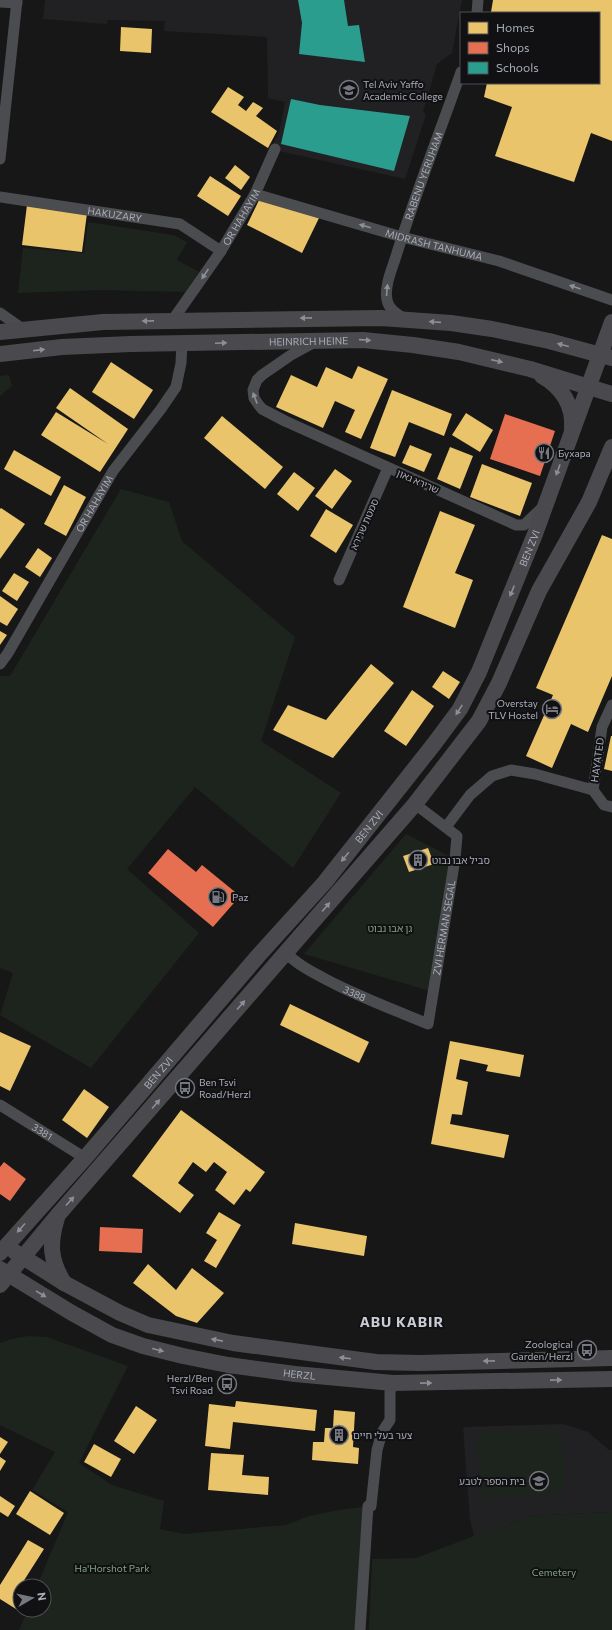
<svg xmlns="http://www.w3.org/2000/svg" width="612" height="1630" font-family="Commissioner,'Noto Sans Hebrew',sans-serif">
<rect width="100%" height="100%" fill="#171717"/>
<g fill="#212123">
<polygon points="45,0 462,0 452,53 437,64 423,112 426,115 405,179 270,149 279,133 285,102 268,98 267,37 164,31 165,21 108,20 107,24 43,19"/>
<polygon points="563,1424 588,1432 609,1450 612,1450 612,1512 525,1516 504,1528 474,1536 470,1520 463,1427"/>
</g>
<g fill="#1d241e">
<polygon points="88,222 173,235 187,242 177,260 199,272 185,292 101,290 18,293 23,248 84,253"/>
<polygon points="9,375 12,386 0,396 0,376"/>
<polygon points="121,489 169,502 182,541 295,637 261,741 341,793 293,868 195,787 127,869 199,933 91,1068 0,1015 13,973 0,968 0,676 10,676"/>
<polygon points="406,834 451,857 430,991 304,954"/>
<polygon points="28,1336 47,1337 128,1366 79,1463 112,1485 164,1501 160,1529 184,1534 286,1525 309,1516 338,1510 363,1507 356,1630 19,1630 28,1610 44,1610 44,1586 37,1586 68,1512 32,1490 55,1452 0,1425 0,1343 12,1339"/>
<polygon points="562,1429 565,1494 480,1498 477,1433"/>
<polygon points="612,1512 612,1630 369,1630 372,1559 416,1558 487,1531 504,1528 525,1516"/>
</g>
<g fill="#e9c46a">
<polygon points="493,0 612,0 612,141 591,133 574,182 495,156 512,107 484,97 487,83 599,83 599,13 493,13 491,12"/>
<polygon points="121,27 152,29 151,53 120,51"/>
<polygon points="228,87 244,97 238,105 246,111 253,102 263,108 256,116 277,131 268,148 211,112"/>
<polygon points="235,165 250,177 241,190 225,178"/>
<polygon points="210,176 241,196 228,216 197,196"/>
<polygon points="260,198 319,218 302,253 247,225"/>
<polygon points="27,205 87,213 82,252 22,245"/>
<polygon points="111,362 153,390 134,419 92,392"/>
<polygon points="358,366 388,379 361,439 345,432 355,410 335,401 323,428 276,407 291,375 317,387 326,367 352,379"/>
<polygon points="70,388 128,429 100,472 41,435 56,412 108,444 56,408"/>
<polygon points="392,390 452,414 444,436 409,422 395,457 370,448"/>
<polygon points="466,413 493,430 480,452 452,435"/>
<polygon points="222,416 283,467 265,489 204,438"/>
<polygon points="410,445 432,454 424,472 402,463"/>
<polygon points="450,447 473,456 460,489 437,479"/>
<polygon points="14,450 61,477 51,496 4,469"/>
<polygon points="482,464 532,483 520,516 470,497"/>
<polygon points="335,469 352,481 332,509 315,496"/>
<polygon points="294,472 315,488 298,511 277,494"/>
<polygon points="64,485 86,497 66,536 44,524"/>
<polygon points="1,508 25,524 0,559 0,509"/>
<polygon points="326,509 353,525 336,553 310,536"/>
<polygon points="440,511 475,525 455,573 473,580 455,628 403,607"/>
<polygon points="602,535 612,539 612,676 588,732 571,724 552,768 526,756 553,695 536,688"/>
<polygon points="38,548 52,558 40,577 25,567"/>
<polygon points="14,573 29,582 17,601 2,591"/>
<polygon points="0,596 18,609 7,626 0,622"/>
<polygon points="0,631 7,635 0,645"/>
<polygon points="371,664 394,683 333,758 273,730 288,705 326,720"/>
<polygon points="443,671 460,682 449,699 432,687"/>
<polygon points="412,690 434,706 406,746 384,731"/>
<polygon points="611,736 612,736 612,771 604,769"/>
<polygon points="428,848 434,864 409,872 403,856"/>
<polygon points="290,1004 369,1042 359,1063 280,1025"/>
<polygon points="0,1032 31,1046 10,1091 0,1086"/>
<polygon points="450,1041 524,1055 520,1077 486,1071 488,1065 460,1059 456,1079 468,1082 462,1115 452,1114 450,1124 509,1135 504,1158 431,1144"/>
<polygon points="84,1089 109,1107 87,1138 62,1120"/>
<polygon points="181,1110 265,1172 250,1192 246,1189 234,1205 215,1190 227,1172 214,1162 206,1172 193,1162 178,1183 194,1195 180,1213 132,1176"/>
<polygon points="219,1212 241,1225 216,1268 204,1261 217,1240 206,1233"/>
<polygon points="295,1223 367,1236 364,1256 292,1244"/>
<polygon points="148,1264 176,1290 192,1268 224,1293 197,1323 176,1316 133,1283"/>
<polygon points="236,1401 317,1410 315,1431 233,1422 230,1449 205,1446 209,1404 235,1407"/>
<polygon points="136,1406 157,1420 134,1454 114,1441"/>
<polygon points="334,1410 355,1412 353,1447 359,1448 358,1464 312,1460 313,1442 324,1442 325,1428 333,1428"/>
<polygon points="0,1437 8,1442 0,1454"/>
<polygon points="94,1444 121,1459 111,1477 84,1462"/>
<polygon points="211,1453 244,1455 242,1475 269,1477 268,1495 208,1490"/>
<polygon points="0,1457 6,1461 0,1471"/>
<polygon points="30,1491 64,1513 50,1535 16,1514"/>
<polygon points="0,1496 15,1506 8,1517 0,1512"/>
<polygon points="28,1540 44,1549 16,1593 20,1595 20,1603 16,1609 0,1599 0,1585"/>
</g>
<g fill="#e76f51">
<polygon points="505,414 555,431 540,476 490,459"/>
<polygon points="168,849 196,872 202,865 240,896 213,927 148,873"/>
<polygon points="4,1162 26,1179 10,1201 0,1194 0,1167"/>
<polygon points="100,1227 143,1229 142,1253 99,1251"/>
</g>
<g fill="#2a9d8f">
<polygon points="298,0 344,0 348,26 359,25 365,62 299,54 302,23"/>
<polygon points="291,99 320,105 410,116 394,171 281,144"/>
</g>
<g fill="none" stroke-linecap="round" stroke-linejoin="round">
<g stroke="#4b4c50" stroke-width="11">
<polyline points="0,2 17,3"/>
<polyline points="477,13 478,0"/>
<polyline points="0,159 17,0"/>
<path id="s1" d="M255,194L402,237L499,261L612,300"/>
<path id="s2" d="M0,197L180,224L221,251"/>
<polyline points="0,313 24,330"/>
<path id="s3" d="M405,319C397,314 389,310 387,300C384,285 393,267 397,253C416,192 440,132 461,72"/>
<path id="s4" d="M172,321L221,251L255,194L275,149"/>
<polyline points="315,342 291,355 262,375 257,380 253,390 254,398 258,404 262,409 285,421 516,525 524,525 544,506"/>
<polyline points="339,580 388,468"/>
<path id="s5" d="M0,664L8,653L113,471L161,409L176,387L181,363L182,343"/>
<polyline points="612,705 602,727 593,790 604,805 612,807"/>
<polyline points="446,827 470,795 492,776 511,770 535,774 593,790"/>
<path id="s6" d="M286,953C300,967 318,975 335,984C365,999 397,1011 428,1024L455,859L457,836L415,804"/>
<path id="s7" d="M0,1105L85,1158"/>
<polyline points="360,1630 368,1506 371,1506 377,1450 382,1432 390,1420 390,1392 393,1383"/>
</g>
<g stroke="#4a4a4e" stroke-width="16">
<polyline points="0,332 103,322 381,318 451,323 492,329 549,341 612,358"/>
<path id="s8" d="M0,354L62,347L131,344L363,340L413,345L459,352L530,369L612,394"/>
<path d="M542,376C562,387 574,406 572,429"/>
<path d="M57,1218C49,1244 50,1260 64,1283"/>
<polyline points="15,1252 64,1283 120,1313 148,1325 233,1343 376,1362 419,1363 612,1358"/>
<path id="s9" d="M0,1253L85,1158L258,956L325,882L434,744L460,709L479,672L535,534L612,322"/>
<path id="s10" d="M0,1269L72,1313L112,1335L143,1346L183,1356L228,1365L295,1374L393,1383L612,1379"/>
<polyline points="0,1285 57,1216 415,804 479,721 499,683 539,591 589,502 612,447"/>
</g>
</g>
<defs><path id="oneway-solid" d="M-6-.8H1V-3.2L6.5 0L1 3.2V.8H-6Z"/></defs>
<g fill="#8c9099">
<use href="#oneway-solid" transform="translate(365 226) rotate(-164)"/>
<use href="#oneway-solid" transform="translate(205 274) rotate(124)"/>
<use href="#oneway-solid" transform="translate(575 287) rotate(-161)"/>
<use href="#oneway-solid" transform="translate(387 290) rotate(-85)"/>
<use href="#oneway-solid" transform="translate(255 398) rotate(-111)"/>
</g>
<g fill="#8c8f98">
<use href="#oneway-solid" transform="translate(306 318) rotate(179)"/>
<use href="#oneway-solid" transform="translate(148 321) rotate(179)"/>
<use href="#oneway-solid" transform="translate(435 322) rotate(-176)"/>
<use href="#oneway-solid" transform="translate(365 340) rotate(4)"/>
<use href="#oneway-solid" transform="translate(221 343) rotate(-2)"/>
<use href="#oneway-solid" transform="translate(563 345) rotate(-165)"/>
<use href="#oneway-solid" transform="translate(39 350) rotate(-7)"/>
<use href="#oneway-solid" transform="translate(497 361) rotate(13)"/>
<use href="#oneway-solid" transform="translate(558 470) rotate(110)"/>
<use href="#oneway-solid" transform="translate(512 591) rotate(112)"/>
<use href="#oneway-solid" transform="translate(459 710) rotate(123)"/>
<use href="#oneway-solid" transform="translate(345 857) rotate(129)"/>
<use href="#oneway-solid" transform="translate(326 907) rotate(-49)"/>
<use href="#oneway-solid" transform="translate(241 1005) rotate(-49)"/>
<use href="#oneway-solid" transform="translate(156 1104) rotate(-49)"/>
<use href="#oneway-solid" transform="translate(70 1201) rotate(-48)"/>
<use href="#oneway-solid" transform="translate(21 1228) rotate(132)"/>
<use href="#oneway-solid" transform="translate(41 1294) rotate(31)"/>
<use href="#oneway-solid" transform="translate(217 1340) rotate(-169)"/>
<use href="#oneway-solid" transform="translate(158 1350) rotate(14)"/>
<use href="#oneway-solid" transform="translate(345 1358) rotate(-173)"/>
<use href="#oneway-solid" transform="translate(489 1361) rotate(179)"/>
<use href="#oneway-solid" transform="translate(556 1380) rotate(-1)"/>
<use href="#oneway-solid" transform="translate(426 1383) rotate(-1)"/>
</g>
<defs>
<g id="university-ring" transform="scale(1)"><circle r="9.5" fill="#111113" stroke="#757880" stroke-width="1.5"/><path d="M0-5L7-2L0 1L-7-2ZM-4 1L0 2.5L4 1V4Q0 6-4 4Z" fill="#757880"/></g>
<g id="restaurant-ring" transform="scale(1)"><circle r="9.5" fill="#111113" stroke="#757880" stroke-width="1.5"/><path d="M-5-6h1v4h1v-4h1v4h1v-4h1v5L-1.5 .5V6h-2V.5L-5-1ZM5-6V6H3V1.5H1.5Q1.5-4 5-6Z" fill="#757880"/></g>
<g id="hotel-ring" transform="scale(1)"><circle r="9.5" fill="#111113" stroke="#757880" stroke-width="1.5"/><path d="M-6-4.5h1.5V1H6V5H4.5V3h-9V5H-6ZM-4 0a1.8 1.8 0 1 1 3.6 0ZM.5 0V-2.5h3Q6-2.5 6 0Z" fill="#757880"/></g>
<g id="building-ring" transform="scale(1)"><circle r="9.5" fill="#111113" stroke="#757880" stroke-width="1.5"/><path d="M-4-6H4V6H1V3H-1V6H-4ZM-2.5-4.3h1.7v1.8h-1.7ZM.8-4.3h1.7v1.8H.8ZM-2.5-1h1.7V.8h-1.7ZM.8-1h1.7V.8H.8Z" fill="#757880"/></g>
<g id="fuel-ring" transform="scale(1)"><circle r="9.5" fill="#111113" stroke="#757880" stroke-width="1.5"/><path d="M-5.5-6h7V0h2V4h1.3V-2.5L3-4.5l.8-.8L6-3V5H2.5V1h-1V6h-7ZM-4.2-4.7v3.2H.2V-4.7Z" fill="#757880"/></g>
<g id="bus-ring" transform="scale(1)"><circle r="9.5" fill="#111113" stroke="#757880" stroke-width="1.5"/><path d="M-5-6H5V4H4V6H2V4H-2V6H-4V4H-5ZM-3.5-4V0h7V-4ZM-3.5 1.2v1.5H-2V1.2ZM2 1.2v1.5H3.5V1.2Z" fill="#757880"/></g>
<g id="school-ring" transform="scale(1)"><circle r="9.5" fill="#111113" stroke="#757880" stroke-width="1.5"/><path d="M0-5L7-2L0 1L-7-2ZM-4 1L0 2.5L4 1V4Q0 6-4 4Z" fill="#757880"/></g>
</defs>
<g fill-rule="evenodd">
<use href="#university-ring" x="349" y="90"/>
<use href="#restaurant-ring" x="544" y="453"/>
<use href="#hotel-ring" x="552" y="709"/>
<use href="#building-ring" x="418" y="860"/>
<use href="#fuel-ring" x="218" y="897"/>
<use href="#bus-ring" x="185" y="1088"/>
<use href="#bus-ring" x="587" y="1350"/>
<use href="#bus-ring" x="227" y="1384"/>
<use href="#building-ring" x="339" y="1435"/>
<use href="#school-ring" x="539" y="1481"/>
</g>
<g text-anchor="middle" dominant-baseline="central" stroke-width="4" stroke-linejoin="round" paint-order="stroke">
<g font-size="10" fill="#a8adb8" stroke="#111113" text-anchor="start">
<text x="363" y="84">Tel Aviv Yaffo<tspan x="363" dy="12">Academic College</tspan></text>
<text x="558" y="453">Бухара</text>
<text x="538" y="703" text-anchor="end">Overstay<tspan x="538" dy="12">TLV Hostel</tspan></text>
<text x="432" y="860">סביל אבו נבוט</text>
<text x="232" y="897">Paz</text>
<text x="199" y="1082">Ben Tsvi<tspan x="199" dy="12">Road/Herzl</tspan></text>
<text x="573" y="1344" text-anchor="end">Zoological<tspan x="573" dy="12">Garden/Herzl</tspan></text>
<text x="213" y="1378" text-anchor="end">Herzl/Ben<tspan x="213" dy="12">Tsvi Road</tspan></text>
<text x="353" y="1435">צער בעלי חיים</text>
<text x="525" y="1481" text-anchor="end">בית הספר לטבע</text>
</g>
<g font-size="10" fill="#a8adb8" stroke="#111113">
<text stroke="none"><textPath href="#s3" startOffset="157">RABENU YERUHAM</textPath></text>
<text stroke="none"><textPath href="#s2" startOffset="116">HAKUZARY</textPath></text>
<text stroke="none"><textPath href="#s4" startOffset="125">OR HAHAYIM</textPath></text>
<text stroke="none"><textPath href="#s1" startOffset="186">MIDRASH TANHUMA</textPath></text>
<text stroke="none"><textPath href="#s8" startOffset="309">HEINRICH HEINE</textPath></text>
<text transform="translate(418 481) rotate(24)">שרירא גאון</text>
<text stroke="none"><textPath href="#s5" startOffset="186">OR HAHAYIM</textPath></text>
<text transform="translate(364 524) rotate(-66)">סמטת שרירא</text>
<text stroke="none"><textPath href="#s9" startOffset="888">BEN ZVI</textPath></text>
<text transform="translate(597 760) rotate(-82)">HAYATED</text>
<text stroke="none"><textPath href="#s9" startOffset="564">BEN ZVI</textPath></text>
<text stroke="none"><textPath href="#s6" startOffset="257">ZVI HERMAN SEGAL</textPath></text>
<text stroke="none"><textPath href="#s6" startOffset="80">3388</textPath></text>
<text stroke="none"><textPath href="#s9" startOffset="240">BEN ZVI</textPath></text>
<text stroke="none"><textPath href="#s7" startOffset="50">3381</textPath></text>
<text stroke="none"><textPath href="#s10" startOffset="322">HERZL</textPath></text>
</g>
<g font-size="10" fill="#7fa381" stroke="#111113">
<text x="390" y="928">גן אבו נבוט</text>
<text x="112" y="1568">Ha'Horshot Park</text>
<text x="554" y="1572">Cemetery</text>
</g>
<g font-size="14" font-weight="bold" letter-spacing="1" fill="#c9ccd4" stroke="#111113">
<text x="402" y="1321">ABU KABIR</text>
</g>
</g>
<rect x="460" y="12" width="140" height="72" fill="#111113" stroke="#4d4f55"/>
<rect x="468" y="22" width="20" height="12" fill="#e9c46a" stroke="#4d4f55"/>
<text x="496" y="32" font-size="12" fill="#a8adb8">Homes</text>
<rect x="468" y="42" width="20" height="12" fill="#e76f51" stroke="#4d4f55"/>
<text x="496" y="52" font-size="12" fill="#a8adb8">Shops</text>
<rect x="468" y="62" width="20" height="12" fill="#2a9d8f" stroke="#4d4f55"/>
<text x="496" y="72" font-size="12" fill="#a8adb8">Schools</text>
<g transform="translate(32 1598) rotate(81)"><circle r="19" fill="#111113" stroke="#4d4f55"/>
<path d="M0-3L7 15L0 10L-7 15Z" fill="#757880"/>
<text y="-6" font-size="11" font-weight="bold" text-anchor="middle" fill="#a8adb8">N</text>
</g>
</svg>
